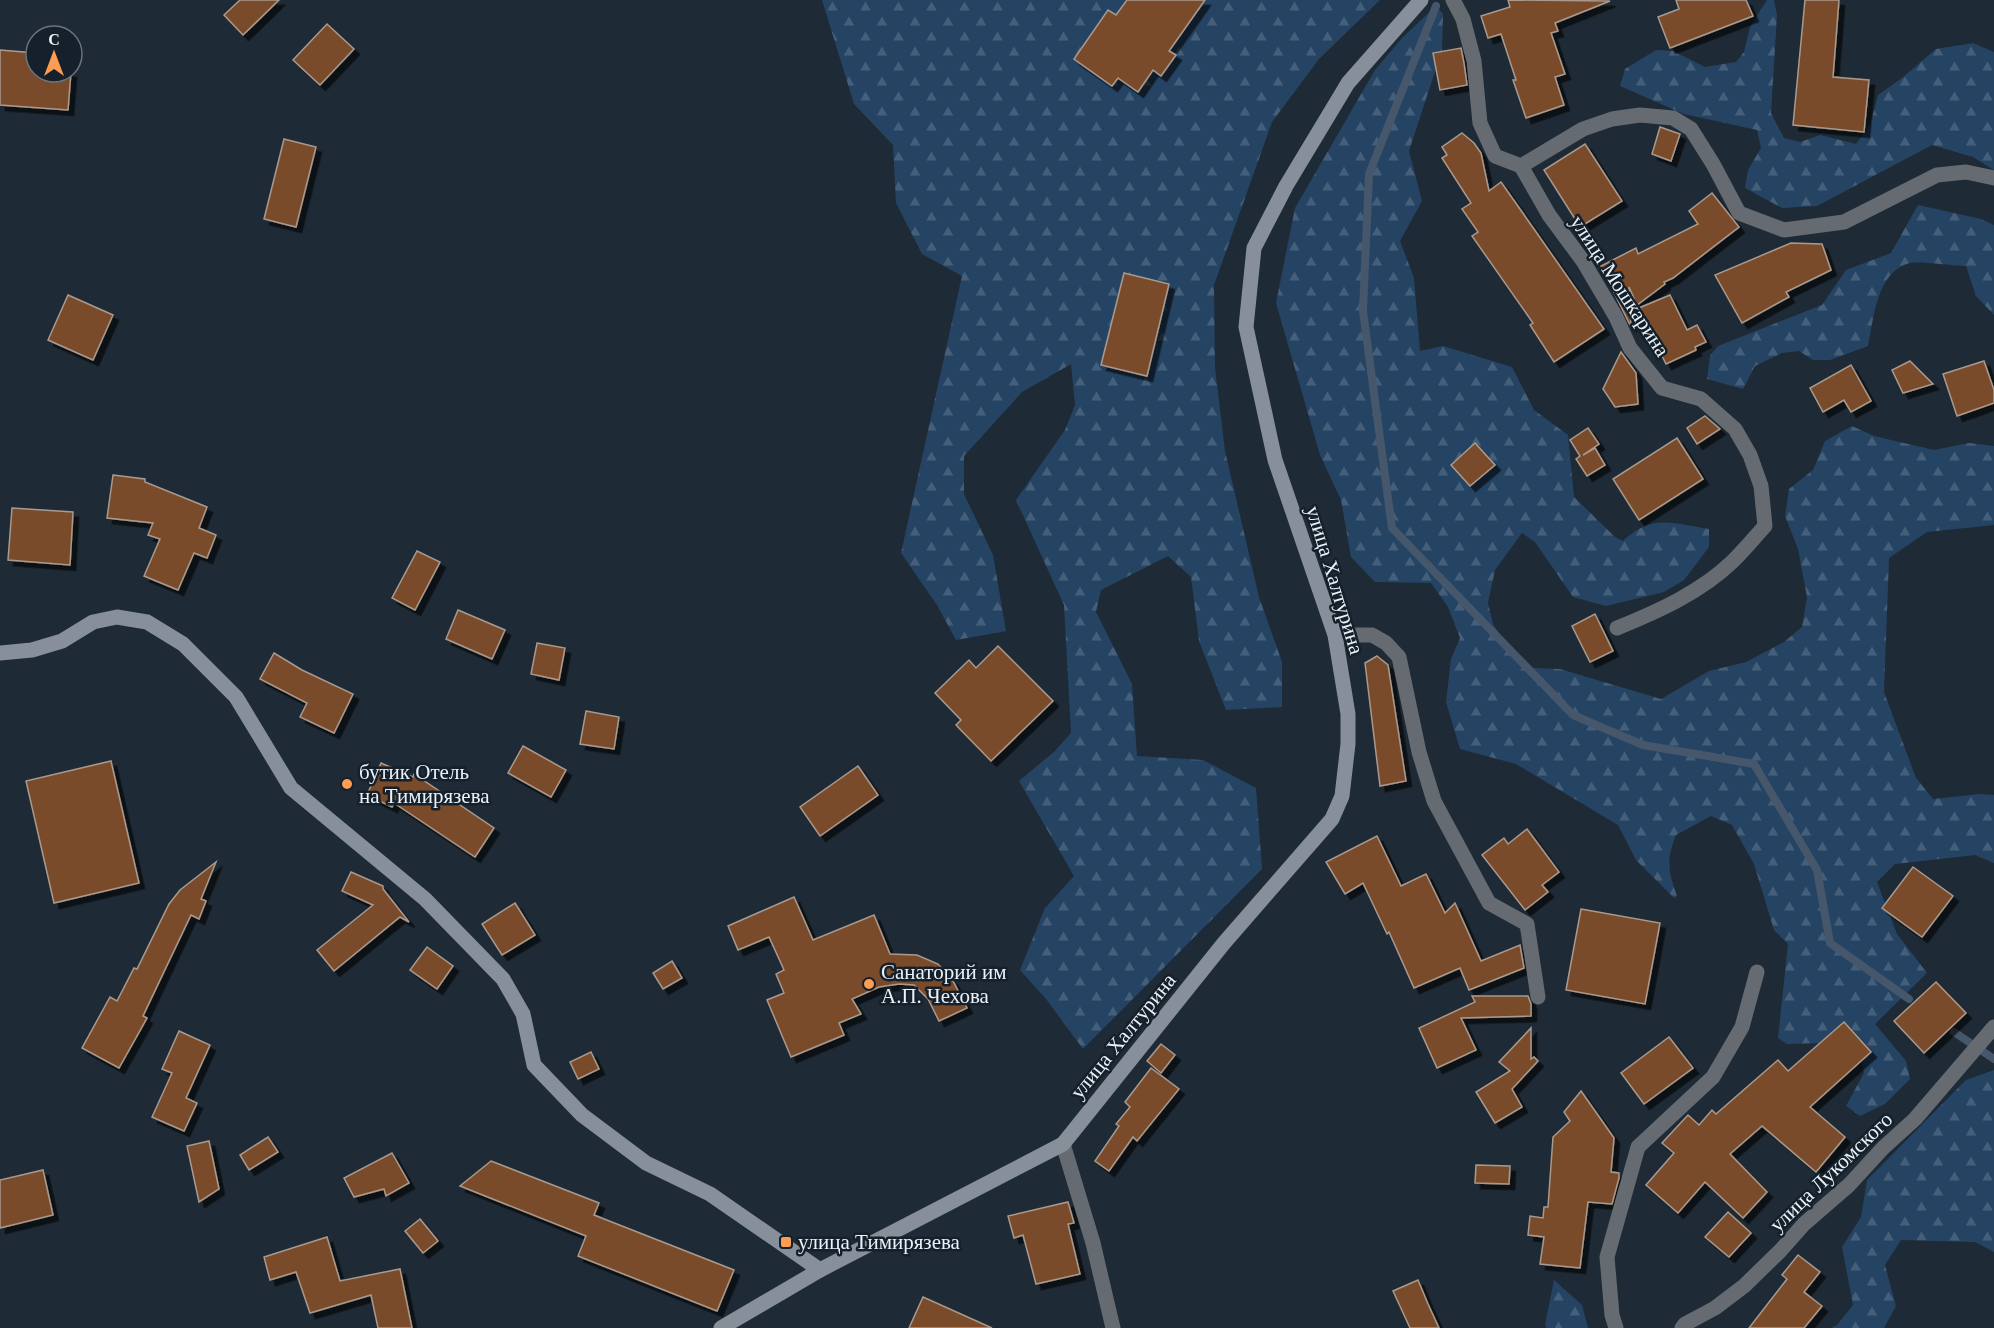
<svg xmlns="http://www.w3.org/2000/svg" width="1994" height="1328" font-family="'Times New Roman',serif">
<defs>
<pattern id="forest-firs" width="22" height="20" patternUnits="userSpaceOnUse" patternTransform="scale(1.5)"><rect width="22" height="20" fill="#254463"/><path d="M5 1l3.5 6h-7zM16 11l3.5 6h-7z" fill="#455f7a"/></pattern>
<filter id="shadow"><feDropShadow dx="5.5" dy="5.5" stdDeviation="0" flood-color="#0009"/></filter>
</defs>
<rect width="100%" height="100%" fill="#1e2a35"/>
<g fill="url(#forest-firs)">
<polygon points="822,0 1380,0 1319,59 1272,122 1214,285 1215,368 1225,451 1259,597 1282,662 1282,707 1226,710 1199,641 1191,577 1168,556 1101,590 1096,612 1132,684 1137,756 1203,760 1256,788 1262,869 1083,1049 1046,999 1020,970 1045,908 1074,876 1019,781 1055,751 1071,733 1064,605 1016,500 1065,430 1075,405 1071,364 1022,392 964,456 964,494 993,555 1006,631 956,640 937,605 901,553 962,276 922,254 896,203 893,145 854,104"/>
<polygon points="1767,0 1774,0 1777,15 1771,113 1784,138 1800,142 1820,135 1856,144 1870,125 1878,95 1902,78 1936,49 1973,43 1994,52 1994,170 1973,157 1932,145 1817,206 1782,208 1745,188 1748,170 1761,148 1757,130 1684,114 1620,86 1625,69 1656,50 1673,51 1705,67 1736,62 1744,52 1750,27"/>
<path d="M1436,6L1443,14L1442,50L1409,151L1422,201L1400,241L1414,278L1420,351L1443,346L1512,367L1534,410L1568,435L1574,497L1615,537L1623,541C1653,513 1673,524 1709,529V547L1684,580L1664,592L1606,606L1573,597L1535,542L1522,533L1495,570L1488,603L1493,624L1515,657L1532,668L1560,669L1661,699L1709,671L1746,662L1784,642L1802,627L1807,597L1798,549L1785,516L1789,489L1813,470L1825,441L1852,426L1874,436L1934,450L1969,443L1994,446V525L1927,532L1889,558L1884,692L1916,778L1933,799L1979,794L1994,795V863L1975,855L1895,864L1877,882L1897,934L1927,973L1875,1024L1906,1061L1910,1079L1885,1104L1860,1116L1846,1106L1864,1073L1857,1042L1787,1044L1778,1038L1788,944L1774,930L1754,864L1732,825L1711,816L1676,835C1666,861 1668,870 1677,896L1674,898L1636,860L1618,825L1516,764L1460,749L1446,702L1451,659L1460,638L1448,607L1431,583L1375,582L1351,557L1341,500L1320,455L1276,303L1295,208L1375,70L1402,38Z"/>
<path d="M1918,205L1981,219L1994,225V315L1976,296L1966,266C1955,266 1919,261 1910,263C1876,272 1874,318 1868,346L1830,360H1813L1799,351L1782,353L1755,366L1743,389L1707,379L1710,356L1718,346L1822,305L1846,270L1891,253Z"/>
<polygon points="1994,1070 1994,1252 1975,1242 1901,1240 1885,1265 1896,1306 1884,1328 1831,1328 1837,1325 1853,1305 1842,1247 1861,1217 1867,1180 1966,1080"/>
<polygon points="1554,1280 1582,1305 1588,1328 1547,1328 1545,1325"/>
</g>
<g fill="none" stroke-linecap="round" stroke-linejoin="round">
<g stroke="#46576c" stroke-width="8">
<polyline points="1436,6 1369,174 1363,311 1392,528 1573,715 1643,745 1754,764 1817,870 1830,943 1909,999"/>
<polyline points="1954,1032 1994,1059"/>
</g>
</g>
<g fill="#794c2b" stroke="#aa998d" stroke-width="1.5" filter="url(#shadow)">
<polygon points="240,0 279,0 243,35 224,15"/>
<polygon points="1127,0 1205,0 1169,51 1176,55 1161,76 1153,70 1138,92 1118,78 1112,86 1074,59 1108,10 1116,15"/>
<polygon points="1508,0 1610,1 1555,23 1558,31 1551,33 1565,74 1555,77 1564,105 1526,118 1513,80 1516,80 1501,34 1488,38 1481,16 1510,7"/>
<polygon points="1676,0 1746,0 1753,16 1670,48 1658,17 1679,9"/>
<polygon points="1805,0 1839,0 1833,77 1869,80 1864,132 1793,125"/>
<polygon points="327,24 354,49 320,85 293,60"/>
<polygon points="1461,48 1464,63 1467,85 1440,90 1433,53"/>
<polygon points="0,50 36,53 36,72 71,72 68,110 0,105"/>
<polygon points="1660,127 1680,134 1671,161 1652,154"/>
<polygon points="1462,133 1474,143 1481,153 1489,191 1501,182 1604,329 1554,362 1530,325 1533,323 1472,236 1478,232 1462,209 1471,203 1442,158 1447,155 1442,147"/>
<polygon points="284,139 316,147 296,227 264,219"/>
<polygon points="1585,144 1622,201 1580,227 1544,170"/>
<polygon points="1712,193 1739,227 1673,278 1664,282 1665,284 1637,305 1629,287 1631,327 1601,266 1636,248 1638,254 1698,224 1689,211"/>
<polygon points="1791,243 1822,244 1831,270 1786,292 1789,297 1742,323 1715,275"/>
<polygon points="1124,273 1169,284 1147,376 1101,365"/>
<polygon points="68,295 113,315 93,360 48,340"/>
<polygon points="1670,295 1687,330 1697,325 1706,342 1695,347 1696,350 1666,364 1639,308"/>
<polygon points="1621,352 1636,373 1638,404 1615,407 1603,389"/>
<polygon points="1910,361 1933,384 1903,393 1892,370"/>
<polygon points="1984,361 1994,390 1994,403 1957,416 1943,374"/>
<polygon points="1851,365 1871,401 1851,412 1844,400 1823,412 1810,388"/>
<polygon points="1705,416 1720,429 1697,444 1687,428"/>
<polygon points="1588,428 1599,444 1583,455 1595,448 1605,465 1587,476 1576,459 1580,456 1570,440"/>
<polygon points="1677,438 1703,479 1639,520 1613,479"/>
<polygon points="1475,443 1495,465 1470,486 1451,465"/>
<polygon points="113,475 145,479 145,482 207,507 199,528 216,535 207,558 194,553 178,590 144,576 160,539 148,535 153,523 107,518"/>
<polygon points="12,508 73,512 70,565 8,560"/>
<polygon points="417,551 440,562 415,610 392,598"/>
<polygon points="458,610 505,630 492,659 446,639"/>
<polygon points="1595,614 1613,651 1590,662 1572,626"/>
<polygon points="537,643 565,648 559,680 531,674"/>
<polygon points="998,646 1053,701 991,761 956,725 961,720 935,693 969,660 976,668"/>
<polygon points="274,653 302,670 353,694 334,733 300,717 307,703 260,679"/>
<polygon points="1377,656 1388,665 1406,781 1380,786 1365,663"/>
<polygon points="586,711 619,717 614,749 580,744"/>
<polygon points="523,746 566,770 551,797 508,773"/>
<polygon points="111,761 139,883 54,903 26,781"/>
<polygon points="381,763 413,777 414,774 494,828 475,857 394,803 392,807 367,795"/>
<polygon points="858,766 878,795 820,836 800,807"/>
<polygon points="1527,829 1559,872 1542,885 1548,892 1525,910 1482,855 1504,838 1508,844"/>
<polygon points="1377,836 1401,886 1426,874 1445,913 1455,903 1481,961 1520,945 1524,968 1469,990 1460,968 1414,988 1389,932 1387,934 1363,883 1345,894 1326,862"/>
<polygon points="216,862 201,899 206,901 199,919 191,915 143,1016 147,1018 119,1068 82,1048 110,997 117,1001 134,968 137,969 169,904 180,890"/>
<polygon points="1913,867 1953,896 1922,937 1882,908"/>
<polygon points="351,872 383,886 383,889 409,922 400,917 334,971 317,950 373,905 342,891"/>
<polygon points="794,897 813,940 874,915 890,954 917,955 938,964 953,981 967,1008 939,1021 928,999 914,985 899,984 879,987 852,999 861,1014 839,1023 844,1035 791,1057 767,1000 784,993 776,974 784,970 769,937 738,950 728,926"/>
<polygon points="515,903 535,935 502,955 482,924"/>
<polygon points="1581,909 1660,923 1645,1004 1566,990"/>
<polygon points="427,947 453,966 437,989 410,970"/>
<polygon points="672,961 682,978 663,989 653,973"/>
<polygon points="1936,982 1966,1013 1924,1053 1894,1021"/>
<polygon points="1472,996 1528,996 1531,1004 1531,1016 1461,1018 1476,1050 1437,1068 1419,1028 1475,1002"/>
<polygon points="1844,1022 1871,1052 1810,1107 1845,1137 1816,1172 1762,1126 1730,1154 1767,1192 1743,1218 1705,1182 1678,1213 1646,1185 1674,1153 1662,1143 1688,1115 1699,1125 1712,1110 1716,1114 1778,1060 1788,1071"/>
<polygon points="1531,1028 1531,1059 1534,1057 1538,1061 1512,1089 1522,1107 1495,1123 1476,1092 1510,1071 1499,1062"/>
<polygon points="179,1031 210,1045 186,1098 197,1103 184,1131 152,1117 172,1073 162,1069"/>
<polygon points="1669,1037 1693,1068 1644,1104 1621,1073"/>
<polygon points="1161,1044 1175,1055 1161,1073 1147,1061"/>
<polygon points="591,1052 599,1069 578,1079 570,1062"/>
<polygon points="1151,1068 1179,1089 1137,1141 1133,1137 1109,1171 1095,1161 1119,1126 1116,1124 1130,1107 1125,1102"/>
<polygon points="1581,1091 1614,1138 1611,1172 1619,1173 1619,1178 1612,1204 1588,1202 1580,1268 1540,1264 1544,1237 1528,1235 1530,1216 1543,1218 1544,1207 1548,1207 1553,1137 1570,1121 1564,1112"/>
<polygon points="268,1137 278,1152 249,1170 240,1155"/>
<polygon points="209,1141 219,1189 199,1202 187,1146"/>
<polygon points="392,1153 409,1183 386,1196 384,1189 354,1197 344,1178"/>
<polygon points="491,1161 599,1203 594,1215 734,1270 717,1311 578,1256 586,1236 460,1186"/>
<polygon points="1476,1165 1510,1166 1509,1184 1475,1183"/>
<polygon points="43,1170 53,1215 0,1228 0,1180"/>
<polygon points="1068,1202 1074,1223 1068,1224 1080,1274 1036,1284 1023,1235 1014,1238 1008,1216"/>
<polygon points="1728,1212 1751,1233 1729,1257 1705,1237"/>
<polygon points="420,1219 438,1241 423,1253 405,1231"/>
<polygon points="327,1237 340,1281 400,1269 412,1328 378,1328 371,1295 310,1313 296,1272 270,1280 264,1257"/>
<polygon points="1798,1255 1820,1272 1804,1292 1822,1306 1804,1328 1749,1328 1787,1279 1782,1275"/>
<polygon points="1418,1280 1428,1304 1439,1328 1410,1328 1393,1291"/>
<polygon points="923,1297 992,1328 909,1328"/>
</g>
<g fill="none" stroke-linecap="round" stroke-linejoin="round">
<g stroke="#656b71" stroke-width="15">
<polyline points="1453,0 1463,19 1474,61 1480,123 1495,156 1521,166 1583,129 1612,119 1640,115 1673,118 1691,129 1713,164 1739,213 1784,230 1844,222 1937,175 1966,172 1994,178"/>
<path d="M1521,166L1549,215L1583,261L1616,317L1630,348L1662,388L1701,399L1735,429L1750,455L1761,486L1765,526C1754,538 1744,550 1733,561C1701,592 1659,611 1617,628"/>
<polyline points="1335,635 1372,635 1386,643 1399,657 1419,752 1434,801 1489,903 1527,924 1538,997"/>
<polyline points="1063,1144 1093,1243 1113,1328"/>
<polyline points="1616,1328 1612,1315 1607,1257 1638,1147 1713,1077 1742,1027 1757,972"/>
<polyline points="1682,1328 1685,1324 1715,1308 1744,1286 1780,1251 1804,1224 1849,1185 1883,1148 1915,1119 1994,1027"/>
</g>
<g stroke="#87909a" stroke-width="15">
<polyline points="0,653 32,650 62,641 93,622 117,617 147,622 183,644 236,697 291,788 425,899 503,979 523,1014 534,1065 582,1115 646,1163 710,1194 820,1270 721,1328"/>
<polyline points="820,1270 1063,1144 1224,943 1332,819 1342,796 1348,744 1348,714 1335,635 1275,460 1246,327 1254,248 1286,186 1348,83 1421,0"/>
</g>
</g>
<g fill="#fc9d53" stroke="#15202b" stroke-width="2">
<circle cx="347" cy="784" r="6"/>
<circle cx="869" cy="984" r="6"/>
<rect x="780" y="1236" width="12" height="12" rx="3"/>
</g>
<g text-anchor="middle" dominant-baseline="central" stroke-width="5" stroke-linejoin="round" paint-order="stroke">
<g font-size="21" fill="#e9f1f9" stroke="#15202b">
<text transform="translate(1620 286) rotate(57)">улица Мошкарина</text>
<text transform="translate(1335 580) rotate(73)">улица Халтурина</text>
<text transform="translate(1123 1036) rotate(-51)">улица Халтурина</text>
<text transform="translate(1831 1172) rotate(-44)">улица Лукомского</text>
</g>
<g font-size="21" fill="#e9f1f9" stroke="#15202b" text-anchor="start">
<text x="359" y="772">бутик Отель<tspan x="359" dy="24">на Тимирязева</tspan></text>
<text x="881" y="972">Санаторий им<tspan x="881" dy="24">А.П. Чехова</tspan></text>
<text x="798" y="1242">улица Тимирязева</text>
</g>
</g>
<g transform="translate(54 54)"><circle r="28" fill="#15202b" stroke="#6a747d" stroke-width="1.5"/>
<path d="M0-4.5L10 22L0 15L-10 22Z" fill="#fc9d53"/>
<text y="-9" font-size="16" font-weight="bold" text-anchor="middle" fill="#e9f1f9">С</text>
</g>
</svg>
